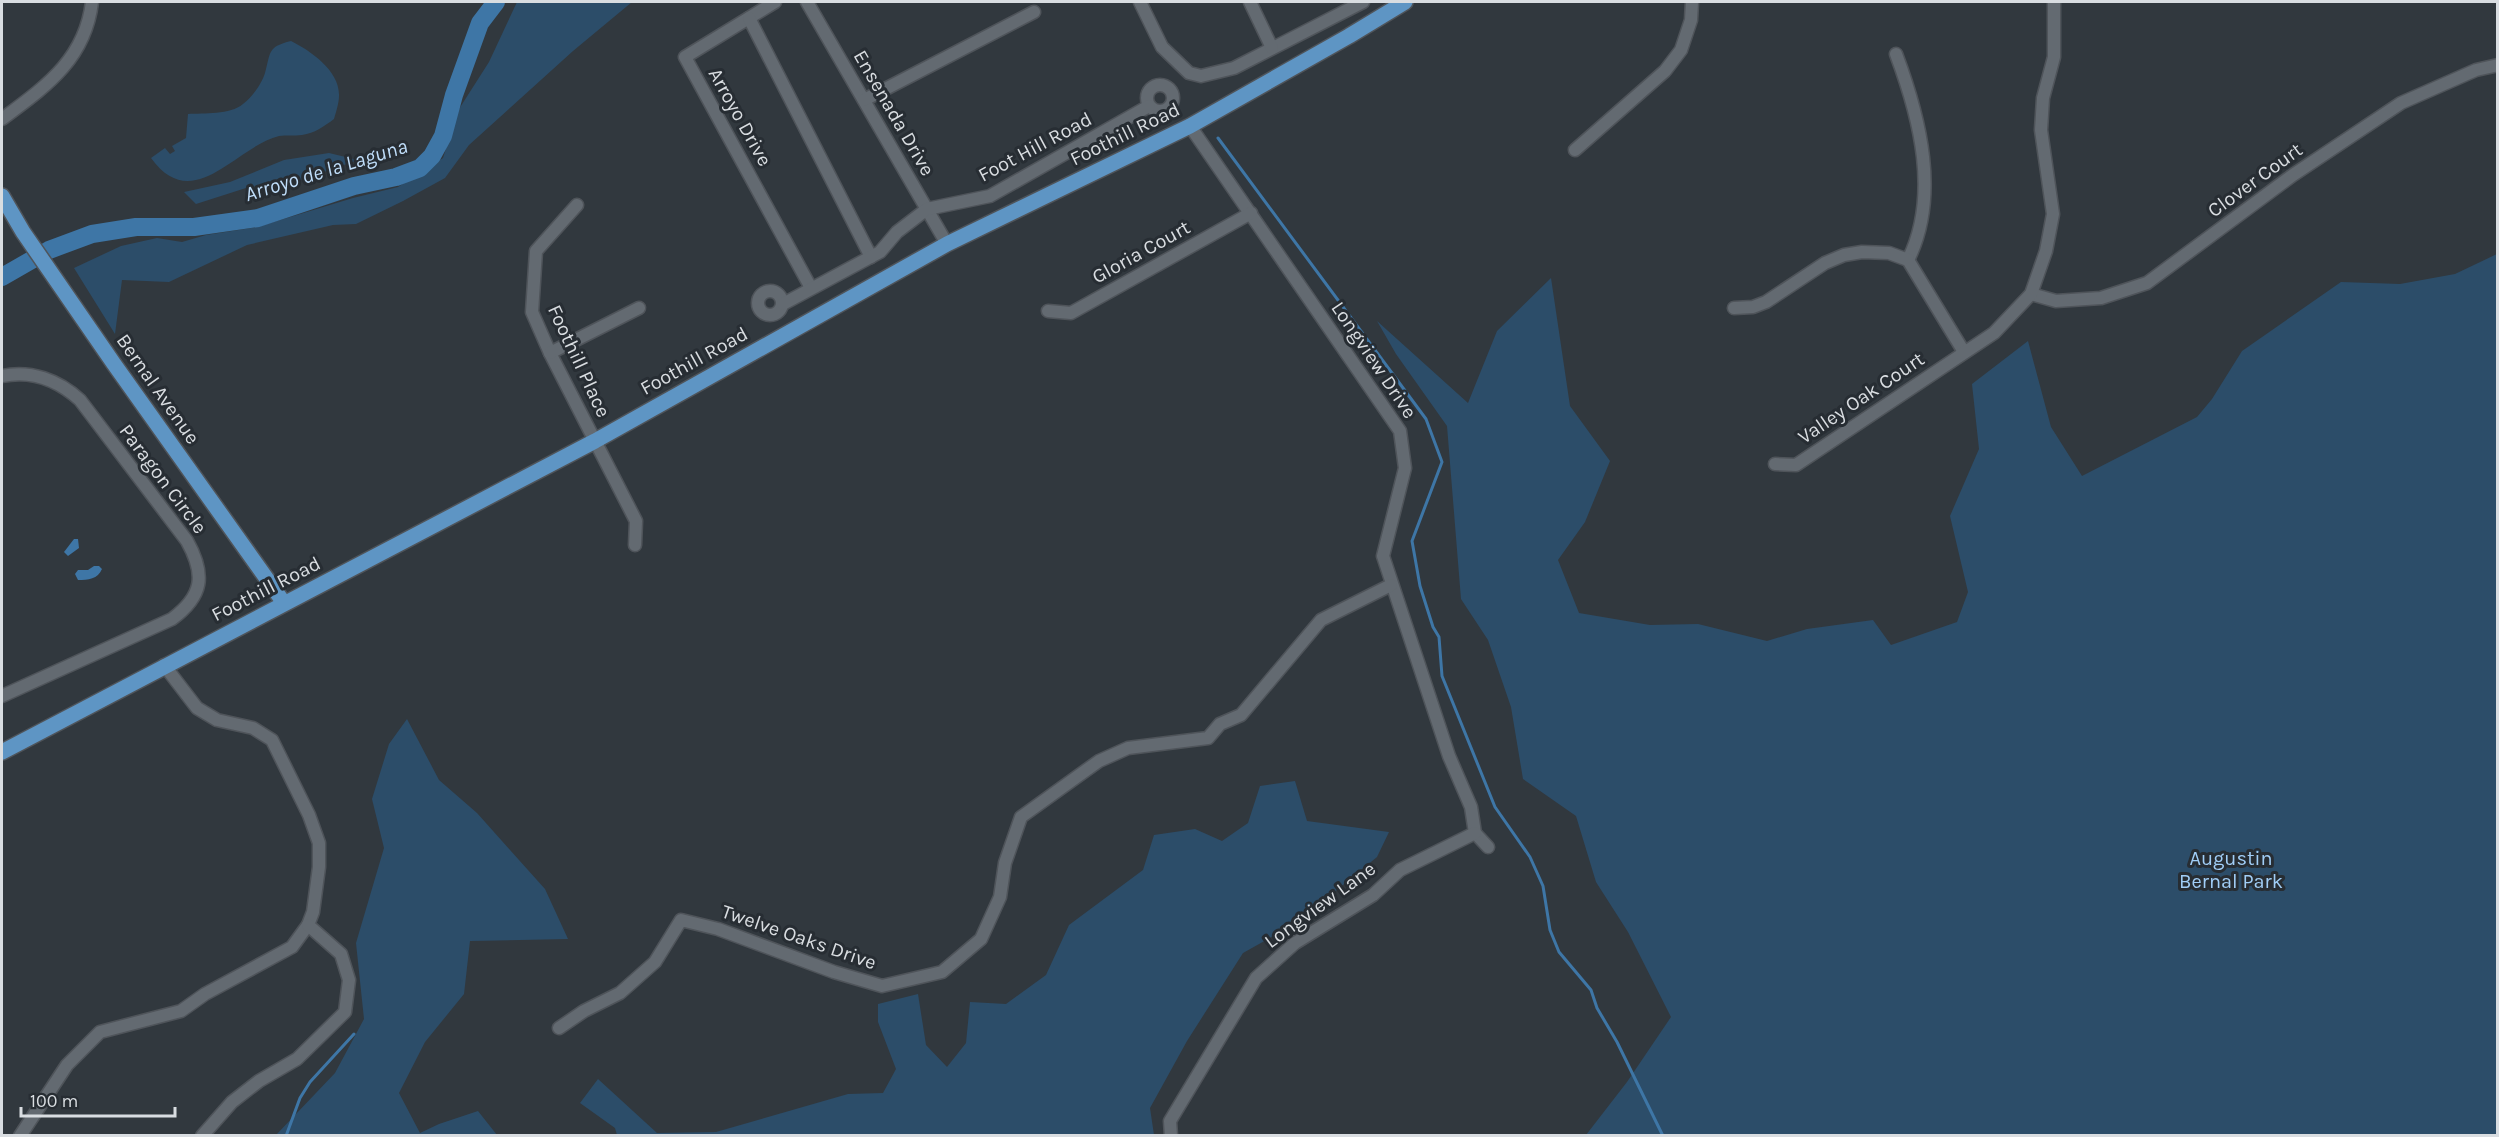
<svg xmlns="http://www.w3.org/2000/svg" width="2499" height="1137" font-family="Karla,sans-serif">
<rect width="100%" height="100%" fill="#31383e"/>
<g fill="#2c4d69">
<polygon points="517,2 632,2 573,51 469,145 445,178 403,201 356,224 333,225 247,245 169,282 122,280 115,334 74,268 121,246 157,238 182,242 206,235 257,227 353,198 398,187 443,158 459,109 489,62"/>
<path d="M291,41C311,51 340,71 339,96C339,103 336,112 334,119C323,127 315,133 302,135C294,136 286,135 279,136C235,147 193,216 151,158L165,148L170,154L175,151L172,146L186,138L188,114C204,113 230,115 243,104C252,98 262,83 265,73C271,52 267,47 291,41Z"/>
<polygon points="329,153 358,160 301,180 246,188 196,204 184,192 230,182 284,160"/>
<polygon points="2497,254 2497,1135 1586,1135 1627,1082 1671,1017 1628,932 1596,882 1576,816 1523,779 1511,707 1488,640 1461,599 1447,426 1396,354 1377,321 1468,403 1497,331 1551,278 1570,406 1610,461 1585,522 1558,560 1579,613 1650,625 1698,624 1767,641 1807,629 1873,620 1891,645 1957,622 1968,592 1950,516 1979,449 1972,384 2028,341 2051,427 2082,476 2197,417 2212,399 2242,351 2341,282 2400,284 2455,274"/>
<polygon points="407,719 439,780 477,813 545,889 568,939 470,941 464,994 425,1042 399,1093 420,1133 439,1124 478,1111 497,1135 276,1135 335,1073 364,1019 356,943 384,848 372,799 389,744"/>
<polygon points="1295,781 1307,821 1389,832 1377,857 1298,922 1243,953 1187,1041 1150,1108 1154,1135 617,1135 615,1128 580,1103 598,1079 657,1133 716,1132 848,1094 883,1093 896,1069 878,1022 878,1004 918,994 926,1045 947,1067 966,1043 970,1002 1006,1004 1046,975 1069,925 1143,870 1154,835 1195,829 1222,841 1248,823 1260,786"/>
</g>
<g fill="#3e76a6">
<polygon points="74,539 78,539 79,548 68,556 64,552"/>
<path d="M94,566H99L102,569C98,579 88,580 78,580L75,574L78,570H88Z"/>
</g>
<g fill="none" stroke-linecap="round" stroke-linejoin="round">
<g stroke="#3e76a6" stroke-width="3">
<polyline points="1218,138 1426,419 1442,462 1412,541 1420,586 1433,627 1439,637 1442,676 1495,807 1530,857 1543,886 1550,930 1559,952 1591,990 1597,1008 1617,1042 1663,1136"/>
<polyline points="286,1136 300,1098 310,1082 354,1034"/>
</g>
<polyline stroke="#3e76a6" stroke-width="18" points="2,277 49,250 92,234 136,227 194,227 258,218 354,186 396,177 420,168 432,156 443,136 454,95 480,23 496,2"/>
<g stroke="#4f545a" stroke-width="15">
<g id="minor">
<polyline points="775,2 685,57 811,288"/>
<polyline points="807,2 947,244"/>
<polyline points="1140,2 1162,47 1189,73 1201,76 1234,68 1363,2"/>
<polyline points="1250,2 1272,48"/>
<polyline points="749,18 871,257"/>
<path d="M1896,54C1920,118 1940,196 1908,260"/>
<circle cx="1160" cy="98" r="13"/>
<polyline points="864,100 1034,12"/>
<path d="M2,119C45,87 85,60 92,2"/>
<polyline points="1190,126 1400,431 1405,468 1383,556 1449,756 1471,807 1475,833 1488,847"/>
<polyline points="1575,150 1665,71 1681,50 1691,20 1692,2"/>
<polyline points="577,205 536,251 532,312 550,353 636,521 635,545"/>
<circle cx="770" cy="303" r="12"/>
<polyline points="2031,294 2056,301 2101,298 2147,283 2293,175 2401,103 2476,70 2498,65"/>
<polyline points="783,304 880,252 897,232 927,209 990,196 1149,106"/>
<polyline points="1734,308 1753,307 1766,302 1825,263 1844,255 1862,252 1889,253 1908,260 1964,352"/>
<polyline points="1048,311 1071,313 1251,213"/>
<polyline points="550,353 639,308"/>
<path d="M2,376C31,370 58,380 80,400L187,541C206,575 203,596 172,619L2,696"/>
<polyline points="1775,464 1796,465 1994,333 2031,294 2046,251 2053,214 2041,130 2043,98 2054,57 2054,2"/>
<polyline points="559,1028 584,1011 620,993 655,962 681,920 718,929 834,972 882,986 942,972 981,939 1000,897 1005,863 1021,817 1099,761 1128,748 1208,738 1220,724 1241,715 1321,620 1391,585"/>
<polyline points="20,1136 67,1065 100,1032 181,1011 205,994 292,947 308,925 313,912 319,867 319,843 309,815 272,740 253,728 217,720 197,708 164,665"/>
<polyline points="202,1136 232,1102 259,1081 297,1059 345,1012 349,980 341,954 308,925"/>
<polyline points="1171,1136 1170,1121 1256,978 1295,943 1373,895 1400,870 1475,833"/>
</g>
</g>
<g stroke="#4f545a" stroke-width="18">
<g id="major">
<polyline points="2,196 23,232 114,364 284,603"/>
<polyline points="2,752 595,441 947,244 1190,126 1349,36 1405,2"/>
</g>
</g>
<use href="#minor" stroke="#636a71" stroke-width="12"/>
<use href="#major" stroke="#5e95c4" stroke-width="15"/>
</g>
<g text-anchor="middle" dominant-baseline="central" stroke-width="6" stroke-linejoin="round" paint-order="stroke">
<g font-size="20" fill="#d9dde1" stroke="#272d33">
<text transform="translate(894 113) rotate(60)">Ensenada Drive</text>
<text transform="translate(740 117) rotate(61)">Arroyo Drive</text>
<text transform="translate(1125 134) rotate(-26)">Foothill Road</text>
<text transform="translate(1035 147) rotate(-28)">Foot Hill Road</text>
<text transform="translate(2255 180) rotate(-36)">Clover Court</text>
<text transform="translate(1141 252) rotate(-29)">Gloria Court</text>
<text transform="translate(1374 360) rotate(56)">Longview Drive</text>
<text transform="translate(579 361) rotate(65)">Foothill Place</text>
<text transform="translate(694 361) rotate(-29)">Foothill Road</text>
<text transform="translate(158 389) rotate(55)">Bernal Avenue</text>
<text transform="translate(1861 398) rotate(-34)">Valley Oak Court</text>
<text transform="translate(163 479) rotate(53)">Paragon Circle</text>
<text transform="translate(266 589) rotate(-27)">Foothill Road</text>
<text transform="translate(1320 905) rotate(-36)">Longview Lane</text>
<text transform="translate(799 937) rotate(19)">Twelve Oaks Drive</text>
</g>
<g font-size="20" fill="#a1cef7" stroke="#272d33">
<text x="2231" y="858">Augustin<tspan x="2231" dy="23">Bernal Park</tspan></text>
</g>
<g font-size="21" font-style="italic" fill="#bfddf9" stroke="#272d33">
<text transform="translate(326 170) rotate(-17)">Arroyo de la Laguna</text>
</g>
</g>
<rect width="2499" height="1137" fill="none" stroke="#d9dde1" stroke-width="6"/>
<path d="M21 1107v9h154v-9" fill="none" stroke="#d9dde1" stroke-width="3"/>
<text x="30" y="1107" font-size="18" fill="#d9dde1" stroke="#272d33" stroke-width="4.5" paint-order="stroke">100 m</text>
</svg>
